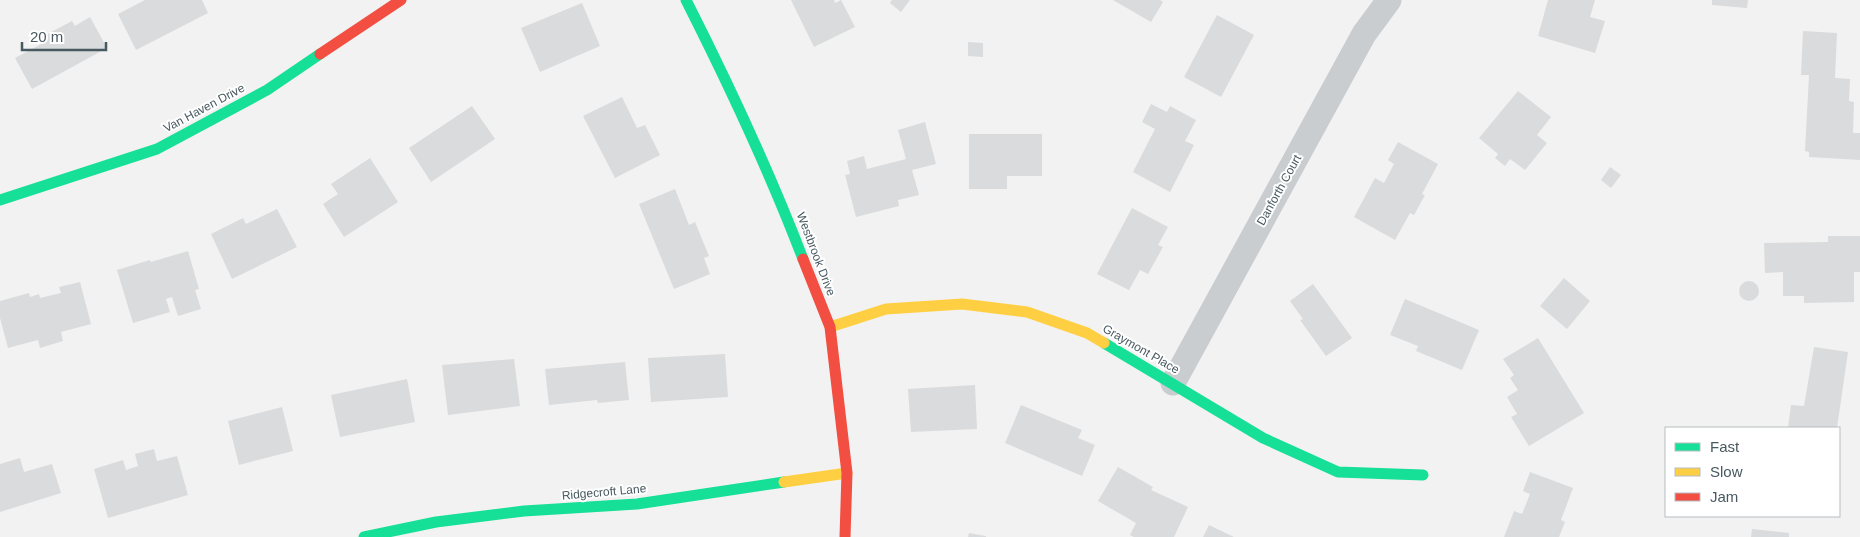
<svg xmlns="http://www.w3.org/2000/svg" width="1860" height="537" font-family="Helvetica,sans-serif">
<rect width="100%" height="100%" fill="#f3f2f2"/>
<g fill="#dadbdc">
<polygon points="145,0 202,0 208,13 136,50 118,14"/>
<polygon points="791,0 834,0 835,3 841,0 855,27 814,47"/>
<polygon points="892,0 910,0 901,12 890,3"/>
<polygon points="1113,0 1160,0 1163,2 1151,22"/>
<polygon points="1548,0 1595,0 1590,17 1605,21 1595,53 1538,36"/>
<polygon points="1712,0 1748,0 1747,8 1712,5"/>
<polygon points="582,3 600,46 540,72 521,28"/>
<polygon points="1217,15 1254,35 1221,97 1184,77"/>
<polygon points="90,17 107,48 32,89 15,58 43,43 40,38 72,21 75,26"/>
<polygon points="1803,31 1837,33 1835,78 1850,79 1849,101 1854,102 1853,133 1860,133 1860,160 1809,157 1809,152 1805,151 1809,75 1801,75"/>
<polygon points="968,42 983,43 983,57 968,56"/>
<polygon points="1518,91 1551,117 1537,135 1547,143 1525,170 1510,159 1505,166 1495,158 1498,154 1479,138"/>
<polygon points="622,97 637,128 645,125 660,155 615,178 583,116"/>
<polygon points="1151,104 1167,112 1170,106 1196,120 1185,141 1194,145 1170,192 1133,172 1155,129 1142,122"/>
<polygon points="472,106 495,139 431,182 409,148"/>
<polygon points="925,122 936,164 912,170 919,195 898,200 899,206 856,217 845,175 850,174 847,161 864,156 867,169 906,159 898,130"/>
<polygon points="969,134 1042,134 1042,176 1007,176 1007,189 969,189"/>
<polygon points="1398,142 1438,164 1422,194 1425,195 1414,215 1410,213 1395,240 1354,217 1375,178 1384,183 1394,164 1388,160"/>
<polygon points="370,158 398,202 344,237 323,204 338,194 331,184"/>
<polygon points="1610,167 1621,175 1611,188 1601,180"/>
<polygon points="675,189 689,225 695,222 704,244 709,256 704,258 710,274 674,289 639,204"/>
<polygon points="1132,208 1168,227 1158,245 1163,247 1148,274 1140,270 1129,290 1097,274"/>
<polygon points="277,209 297,247 232,279 211,234 243,218 246,224"/>
<polygon points="1828,236 1860,236 1860,272 1854,272 1854,302 1804,303 1804,296 1783,296 1783,272 1765,273 1764,243 1828,242"/>
<polygon points="188,251 199,289 195,290 201,309 178,316 172,297 166,299 170,312 133,323 117,270 150,260 151,262"/>
<polygon points="1564,278 1590,301 1567,329 1540,306"/>
<circle cx="1749" cy="291" r="10"/>
<polygon points="80,282 91,324 61,332 63,341 40,348 38,340 8,348 0,318 0,301 29,293 30,297 39,294 40,298 61,293 59,287"/>
<polygon points="1313,284 1352,338 1326,356 1300,320 1303,319 1290,301"/>
<polygon points="1405,299 1479,330 1462,370 1416,351 1418,346 1390,335"/>
<polygon points="1538,338 1584,413 1529,446 1511,417 1517,414 1507,397 1518,390 1510,378 1514,375 1503,359"/>
<polygon points="1814,347 1848,352 1837,428 1788,428 1791,405 1804,406"/>
<polygon points="725,354 728,397 651,402 648,358"/>
<polygon points="514,359 520,406 448,415 442,365"/>
<polygon points="625,362 629,400 598,403 597,400 549,405 545,369"/>
<polygon points="407,379 415,422 340,437 331,395"/>
<polygon points="975,385 977,429 911,432 908,389"/>
<polygon points="1021,405 1082,430 1078,438 1095,445 1082,476 1005,443"/>
<polygon points="282,407 293,451 239,465 228,421"/>
<polygon points="154,449 157,461 177,456 188,495 108,518 94,469 123,460 126,470 138,466 135,454"/>
<polygon points="20,458 24,472 52,464 61,493 0,512 0,464"/>
<polygon points="1118,467 1153,487 1151,490 1188,507 1174,537 1134,537 1130,535 1136,523 1098,501"/>
<polygon points="1530,472 1573,488 1561,520 1565,522 1559,537 1504,537 1514,511 1522,514 1530,494 1523,491"/>
<polygon points="1209,525 1234,537 1203,537"/>
<polygon points="1752,529 1789,533 1789,537 1751,537"/>
<polygon points="969,533 986,536 986,537 968,537"/>
</g>
<g fill="none" stroke-linecap="round" stroke-linejoin="round">
<polyline stroke="#c9cdcf" stroke-width="25" points="1173,383 1364,34 1389,0"/>
<g stroke="#16e098" stroke-width="11">
<path d="M686,0C729,85 769,170 803,259"/>
<polyline points="0,200 157,149 267,90 320,54"/>
<polyline points="1104,343 1263,438 1338,472 1423,475"/>
<polyline points="364,537 436,522 524,511 637,504 784,482"/>
</g>
<g stroke="#ffcf43" stroke-width="11">
<polyline points="830,327 886,309 962,304 1027,312 1087,333 1104,343"/>
<polyline points="784,482 847,473"/>
</g>
<g stroke="#f24e42" stroke-width="11">
<polyline points="320,54 401,0"/>
<polyline points="803,259 830,327 847,473 845,537"/>
</g>
</g>
<g text-anchor="middle" dominant-baseline="central" stroke-width="4" stroke-linejoin="round" paint-order="stroke">
<g font-size="12" fill="#485961" stroke="#fff">
<text transform="translate(204 108) rotate(-28)">Van Haven Drive</text>
<text transform="translate(1279 190) rotate(-61)">Danforth Court</text>
<text transform="translate(816 254) rotate(69)">Westbrook Drive</text>
<text transform="translate(1141 349) rotate(30)">Graymont Place</text>
<text transform="translate(604 492) rotate(-5)">Ridgecroft Lane</text>
</g>
</g>
<rect x="1665" y="427" width="175" height="90" fill="#ffffff" stroke="#b6bdc0"/>
<rect x="1675" y="443" width="25" height="8" fill="#16e098" stroke="#b6bdc0"/>
<text x="1710" y="452" font-size="15" fill="#485961">Fast</text>
<rect x="1675" y="468" width="25" height="8" fill="#ffcf43" stroke="#b6bdc0"/>
<text x="1710" y="477" font-size="15" fill="#485961">Slow</text>
<rect x="1675" y="493" width="25" height="8" fill="#f24e42" stroke="#b6bdc0"/>
<text x="1710" y="502" font-size="15" fill="#485961">Jam</text>
<path d="M22 42v8h84v-8" fill="none" stroke="#485961" stroke-width="2.5"/>
<text x="30" y="42" font-size="15" fill="#485961" stroke="#ffffff" stroke-width="4" paint-order="stroke">20 m</text>
</svg>
